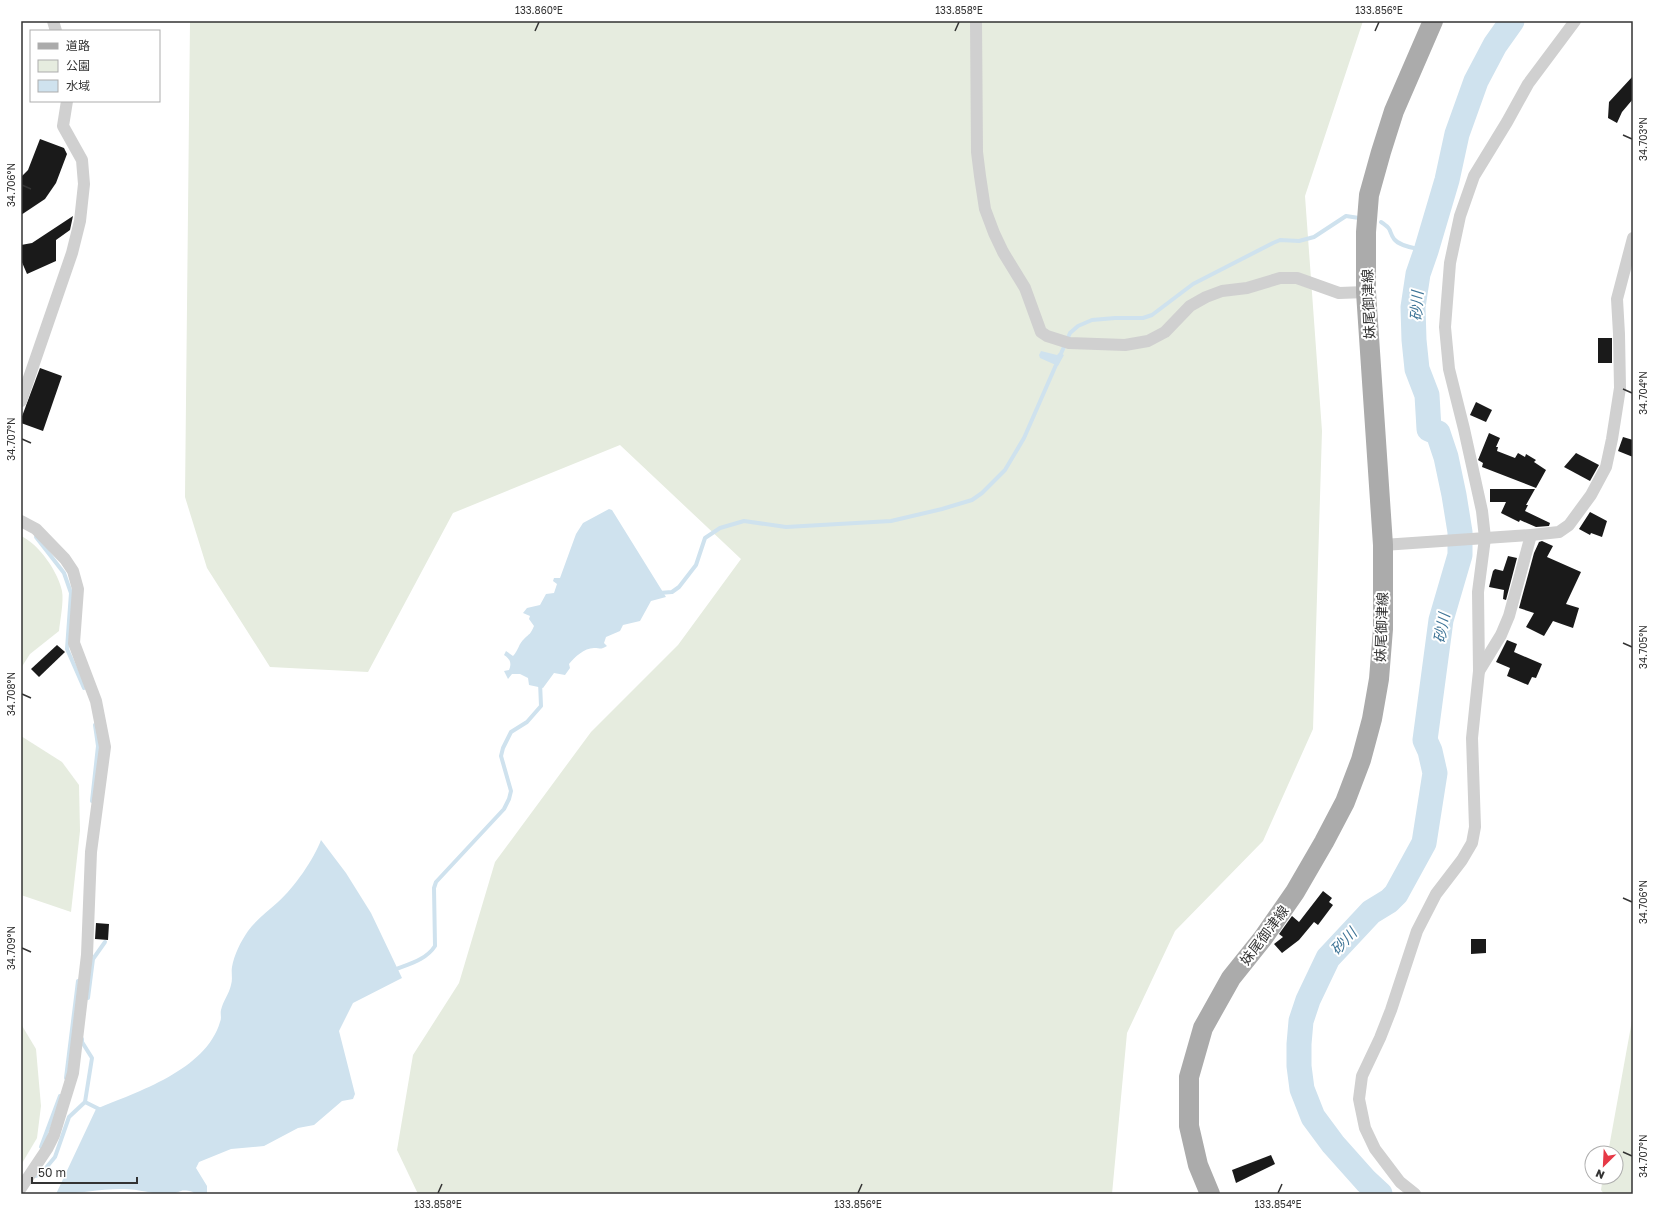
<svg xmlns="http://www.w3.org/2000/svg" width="1654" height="1215" font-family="'Golos Text','Noto Sans JP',sans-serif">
<rect width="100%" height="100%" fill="#fff"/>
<g fill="#e6ecdf">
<polygon points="190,21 1363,21 1305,196 1322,431 1313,729 1263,841 1175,931 1127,1033 1112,1194 418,1194 397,1150 413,1055 459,983 495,862 591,732 678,645 741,559 620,445 453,513 368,672 270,667 207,568 185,497"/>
<path d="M21,536C39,544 58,572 62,591C64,601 60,621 59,631L30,654L21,668Z"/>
<polygon points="21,736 62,762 79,785 80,831 71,912 21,895"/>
<polygon points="1633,1015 1633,1194 1604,1194 1601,1190 1603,1177 1616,1177 1616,1153 1608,1153"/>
<polygon points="21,1024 36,1049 41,1106 37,1138 21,1165"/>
</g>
<g fill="#cfe2ee">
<polygon points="1041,351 1057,355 1059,353 1064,355 1058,366 1040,358 1039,355"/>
<path d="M609,509L612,510L666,597L651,601L640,621L623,625L620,631L606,637L604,643L607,646C600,650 601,648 594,648C584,648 575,657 569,664L570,668L565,675L554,673L543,688L529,685L528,678L520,674H512L508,679L504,671L509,670C512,663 510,659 504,655L506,651L513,656C518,651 519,643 524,639C530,633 530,635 534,626L529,619L530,616L523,613L527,608L540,605L546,594L554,593L557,584L553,581L554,578H560L576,534L583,523Z"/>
<path d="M321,840L346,873L371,913L402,978L353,1003L339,1031L355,1094L353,1099L342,1101L314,1125L298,1128L264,1146L231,1149L199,1162L196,1168L207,1186V1194H194L193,1192C179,1188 181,1193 170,1194C154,1195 137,1188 121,1189C99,1189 78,1194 56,1194L96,1109C137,1092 206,1070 220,1022C222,1018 220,1014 221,1010C223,1001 229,994 231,985C233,979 231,973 232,967C234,955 241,941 248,931C256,920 268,911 278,902C294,888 314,859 321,840Z"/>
</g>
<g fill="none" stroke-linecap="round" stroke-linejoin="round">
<g stroke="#cfe2ee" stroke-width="4">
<path d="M1381,222C1393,230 1388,230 1394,239C1400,247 1417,248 1426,251"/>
<polyline points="36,537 64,573 71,593 67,649 84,688"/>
<polyline points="659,593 672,592 679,587 696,565 705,538 720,528 744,521 786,527 891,521 942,509 972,500 982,493 1005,470 1024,438 1070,333 1078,326 1092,320 1115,318 1143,318 1152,315 1193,284 1273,243 1280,240 1299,241 1314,237 1346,216 1359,218"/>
<polyline points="92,801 98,746 95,725"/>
<path d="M394,970C409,964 426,960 435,946L434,888L436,882L504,809L509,799L511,791L501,756L503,748L511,732L527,722L541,706L540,682"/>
<polyline points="88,998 93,959 105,942"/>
<polyline points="66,1078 78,981"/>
<polyline points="85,1102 101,1110"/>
<polyline points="41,1147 60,1096"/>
<polyline points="31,1176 36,1176 45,1169 55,1157 69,1117 85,1102 92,1058 82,1042 82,1039"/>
</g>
<polyline stroke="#cfe2ee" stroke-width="25" points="1380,1194 1366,1181 1333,1144 1313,1117 1302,1089 1299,1066 1299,1044 1301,1021 1308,1000 1328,958 1371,912 1389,901 1396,894 1424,843 1435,773 1430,751 1425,740 1441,620 1460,555 1460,532 1454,495 1446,457 1438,433 1429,429 1427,395 1417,369 1414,340 1413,307 1418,274 1426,251 1447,180 1457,134 1476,81 1495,45 1512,21"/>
</g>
<g fill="#1a1a1a">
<polygon points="1633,76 1633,99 1622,112 1617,123 1608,118 1609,102"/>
<polygon points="40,139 64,148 67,154 56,183 45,199 21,215 21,177 28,170"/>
<polygon points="73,216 70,230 56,240 56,261 27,274 21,260 21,245 32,243"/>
<rect x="1598" y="338" width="14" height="25"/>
<polygon points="40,368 62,376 43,431 21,423 21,419"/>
<polygon points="1476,402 1492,410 1486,422 1470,415"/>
<polygon points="1489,433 1500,438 1496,447 1498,447 1497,451 1515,458 1518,453 1525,457 1526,454 1536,460 1534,462 1546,470 1536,488 1482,467 1483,463 1478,460"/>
<polygon points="1623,437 1633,440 1633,457 1618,451"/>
<polygon points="1576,453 1599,465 1590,481 1564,467"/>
<polygon points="1490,489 1535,489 1526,505 1528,505 1525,511 1550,523 1549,526 1536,527 1520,520 1519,522 1501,513 1506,502 1490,502"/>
<polygon points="1590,512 1607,521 1602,537 1591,533 1590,535 1579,529"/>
<polygon points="1542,541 1553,546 1547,557 1581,572 1566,604 1579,608 1573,628 1553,621 1544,636 1526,627 1534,613 1519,608 1534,553 1539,542"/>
<polygon points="1508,556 1517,558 1506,600 1503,599 1504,590 1489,587 1493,571 1495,569 1503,571"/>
<polygon points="1507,640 1517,644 1514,652 1542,664 1536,678 1532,677 1528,685 1507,676 1510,668 1496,662"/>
<polygon points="57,645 65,652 39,677 31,669"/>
<polygon points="1323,891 1332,898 1329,902 1333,905 1318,925 1314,922 1299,940 1282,953 1274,944 1283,937 1279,934 1292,916 1299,922"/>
<polygon points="96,923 109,924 108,940 95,939"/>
<polygon points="1471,939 1486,939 1486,953 1471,954"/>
<polygon points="1271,1155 1275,1164 1236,1183 1232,1170"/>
</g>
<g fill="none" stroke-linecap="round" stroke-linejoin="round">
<g stroke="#d0d0d0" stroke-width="12">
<polyline points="53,21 56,31"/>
<polyline points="976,21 977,152 980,176 985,209 994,233 1003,252 1025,288 1041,332 1047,336 1069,343 1125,345 1148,341 1165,332 1190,306 1206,297 1222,291 1247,288 1280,278 1297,278 1339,293 1366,292"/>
<polyline points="21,401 72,253 80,221 84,184 82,160 63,126 67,101"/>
<polyline points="21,521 36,529 65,559 73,571 78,589 74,643 96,701 105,747 91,852 87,955 73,1073 54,1135 47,1149 21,1188"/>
<polyline points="1383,545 1531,535 1559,532 1569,525 1591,495 1606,467 1612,439 1620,388 1619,334 1617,299 1633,238"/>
<polyline points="1479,671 1501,635 1509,616 1531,535"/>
<polyline points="1415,1194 1400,1182 1375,1149 1365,1128 1359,1099 1362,1076 1380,1038 1391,1010 1417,931 1436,894 1462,860 1472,843 1475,827 1472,738 1479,671 1478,592 1485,538 1482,511 1464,429 1449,369 1445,327 1450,263 1460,216 1474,176 1507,122 1528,84 1575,21"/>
</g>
<polyline stroke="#ababab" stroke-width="20" points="1210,1194 1198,1165 1189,1126 1189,1077 1203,1028 1231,978 1263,938 1295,892 1324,842 1345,802 1361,760 1372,719 1379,679 1383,629 1383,545 1366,292 1366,232 1369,195 1381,152 1394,111 1433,21"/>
</g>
<path fill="none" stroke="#333" stroke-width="1.5" d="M535,31L539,22M955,31L959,22M1375,31L1379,22M1623,135L1632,139M22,185L31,189M1623,389L1632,393M22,439L31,443M1623,643L1632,647M22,694L31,698M1623,898L1632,902M22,948L31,952M1623,1152L1632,1156M438,1193L442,1184M858,1193L862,1184M1278,1193L1282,1184"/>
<g text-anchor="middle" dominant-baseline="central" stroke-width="4" stroke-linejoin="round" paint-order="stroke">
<g font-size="14" fill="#333" stroke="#fff">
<text transform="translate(1368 304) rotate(-92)">妹尾御津線</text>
<text transform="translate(1381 627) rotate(-88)">妹尾御津線</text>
<text transform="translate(1264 935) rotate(-53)">妹尾御津線</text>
</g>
<g font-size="15" font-style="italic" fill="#3f7597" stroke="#fff">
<text transform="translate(1416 306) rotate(-87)">砂川</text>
<text transform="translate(1441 628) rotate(-80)">砂川</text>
<text transform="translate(1343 941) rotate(-47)">砂川</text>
</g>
</g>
<rect width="1654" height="1215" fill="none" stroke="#ffffff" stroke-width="44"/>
<rect x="30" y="30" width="130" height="72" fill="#ffffff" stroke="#adadad"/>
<rect x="38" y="43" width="20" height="6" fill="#ababab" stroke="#adadad"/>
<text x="66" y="50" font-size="12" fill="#333333">道路</text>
<rect x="38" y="60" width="20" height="12" fill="#e6ecdf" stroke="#adadad"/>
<text x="66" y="70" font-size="12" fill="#333333">公園</text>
<rect x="38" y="80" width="20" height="12" fill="#cfe2ee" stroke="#adadad"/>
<text x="66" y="90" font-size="12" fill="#333333">水域</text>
<g transform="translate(1604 1165) rotate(204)"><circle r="19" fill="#ffffff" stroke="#adadad"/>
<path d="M0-3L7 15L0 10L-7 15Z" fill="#e63946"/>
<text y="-6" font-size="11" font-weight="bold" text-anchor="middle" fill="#333333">N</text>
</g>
<path d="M32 1177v6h105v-6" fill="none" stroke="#333333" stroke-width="2"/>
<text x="38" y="1177" font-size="12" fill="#333333" stroke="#ffffff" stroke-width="3" paint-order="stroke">50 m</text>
<rect x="22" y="22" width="1610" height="1171" fill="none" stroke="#333" stroke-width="1.5"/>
<g font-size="10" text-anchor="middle" fill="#333">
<text x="539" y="14">133.860°E</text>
<text x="959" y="14">133.858°E</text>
<text x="1379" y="14">133.856°E</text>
<text transform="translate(1643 139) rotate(-90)" y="4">34.703°N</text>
<text transform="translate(11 185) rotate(-90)" y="4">34.706°N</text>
<text transform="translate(1643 393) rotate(-90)" y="4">34.704°N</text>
<text transform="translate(11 439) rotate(-90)" y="4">34.707°N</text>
<text transform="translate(1643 647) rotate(-90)" y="4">34.705°N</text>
<text transform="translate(11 694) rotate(-90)" y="4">34.708°N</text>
<text transform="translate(1643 902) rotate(-90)" y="4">34.706°N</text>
<text transform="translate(11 948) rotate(-90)" y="4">34.709°N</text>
<text transform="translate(1643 1156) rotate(-90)" y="4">34.707°N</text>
<text x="438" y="1208">133.858°E</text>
<text x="858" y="1208">133.856°E</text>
<text x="1278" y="1208">133.854°E</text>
</g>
</svg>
